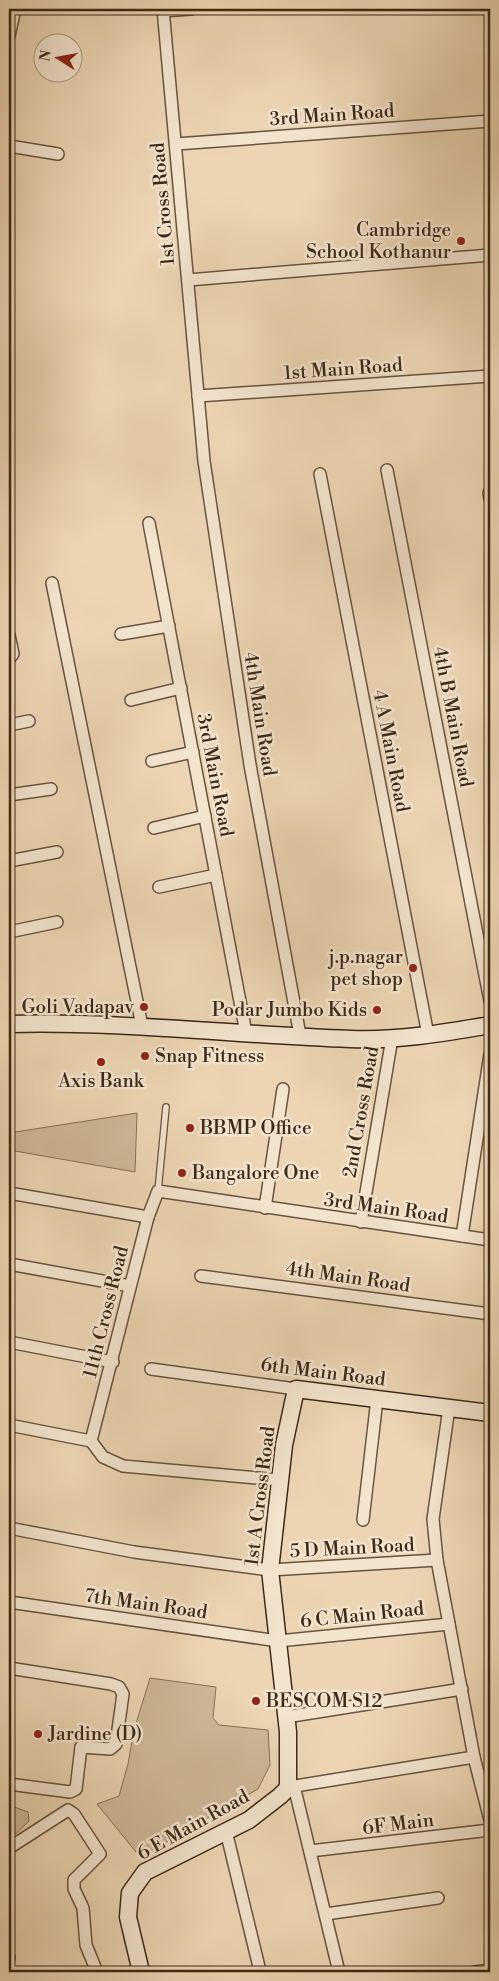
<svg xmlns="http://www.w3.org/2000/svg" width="499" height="1981" font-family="'Libre Bodoni',serif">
<rect width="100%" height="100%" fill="#edd5b3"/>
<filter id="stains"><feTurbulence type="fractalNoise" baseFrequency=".004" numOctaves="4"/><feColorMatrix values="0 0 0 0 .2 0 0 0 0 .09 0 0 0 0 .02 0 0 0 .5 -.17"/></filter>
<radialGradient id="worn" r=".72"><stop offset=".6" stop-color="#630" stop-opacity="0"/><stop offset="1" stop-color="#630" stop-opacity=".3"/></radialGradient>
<g fill="#cfb899" stroke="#867059">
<polygon points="137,1113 135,1172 9,1150 9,1133"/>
<polygon points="150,1678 216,1687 213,1718 219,1725 268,1730 270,1765 258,1789 140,1857 97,1804 119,1796 128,1764 134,1730"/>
<polygon points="9,1805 28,1812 29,1821 9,1840"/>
</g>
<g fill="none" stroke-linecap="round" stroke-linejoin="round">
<g stroke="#685440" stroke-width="8">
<polyline id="lane" points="158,1191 166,1107"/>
</g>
<g stroke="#685440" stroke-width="14">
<g id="street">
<polyline points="163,9 204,461 250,765 300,1035"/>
<polyline points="163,11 191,9"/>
<polyline points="9,36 15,9"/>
<polyline points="176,144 490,121"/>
<polyline points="9,146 58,154"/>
<polyline points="188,280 490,255"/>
<polyline points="198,396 490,376"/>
<polyline points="387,470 490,1001"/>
<polyline points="320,474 428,1035"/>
<polyline points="489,493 490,499"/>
<polyline points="149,523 246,1033"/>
<polyline points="52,583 142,1026"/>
<polyline points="121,634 169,626"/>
<polyline points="9,635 13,654 9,659"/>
<polyline points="131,700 181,688"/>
<polyline points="9,725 29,721"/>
<polyline points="152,761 193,752"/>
<polyline points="9,795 51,789"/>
<polyline points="154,828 205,816"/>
<polyline points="9,861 57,852"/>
<polyline points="159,887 216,875"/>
<polyline points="9,932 57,922"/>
<polyline points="9,1193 148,1217"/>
<polyline points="265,1208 283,1089"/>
<polyline points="361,1222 392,1038"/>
<polyline points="462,1236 490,1054"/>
<polyline points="9,1264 130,1286"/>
<polyline points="201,1276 490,1314"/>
<polyline points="9,1342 113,1362"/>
<polyline points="151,1369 296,1389"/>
<polyline points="449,1408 433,1519 437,1560 474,1757 490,1820"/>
<polyline points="9,1425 91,1441"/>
<polyline points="91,1441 148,1217 158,1191 490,1240"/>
<polyline points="91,1441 103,1457 123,1466 280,1480"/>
<polyline points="363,1520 377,1399"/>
<polyline points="9,1528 134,1552 270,1570 437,1560"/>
<polyline points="9,1602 278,1641 449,1624"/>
<polyline points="9,1668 111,1684 119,1687 123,1694 116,1744 110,1749 81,1747 76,1789 70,1792 9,1784"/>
<polyline points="286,1717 462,1689"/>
<polyline points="294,1786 339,1972"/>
<polyline points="289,1787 474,1757"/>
<polyline points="226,1831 259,1967"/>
<polyline points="9,1848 68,1810 74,1814 100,1854 74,1880 74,1889 83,1908 86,1945 97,1972"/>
<polyline points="310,1851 490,1830"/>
<polyline points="326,1914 438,1898"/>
<polyline points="9,1957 9,1958"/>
<polyline points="475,1972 490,1970"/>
</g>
</g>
<g stroke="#3c2919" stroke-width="19">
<g id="secondary">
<path d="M9,1024C123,1021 236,1035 350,1039C397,1041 444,1033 490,1025"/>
<polyline points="141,1972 128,1917 130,1893 145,1872 249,1820 280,1796 288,1788 288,1732 270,1570 284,1445 296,1389 490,1413"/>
</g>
</g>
<use href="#lane" stroke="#f3e4ce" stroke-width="5.5"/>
<use href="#street" stroke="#f3e4ce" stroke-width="11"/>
<use href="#secondary" stroke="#f3e4ce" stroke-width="16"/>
</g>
<g fill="#8f2418" stroke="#f3e4ce" stroke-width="2">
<circle cx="461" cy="241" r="5"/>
<circle cx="413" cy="968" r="5"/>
<circle cx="144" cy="1007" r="5"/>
<circle cx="377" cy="1010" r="5"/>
<circle cx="145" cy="1056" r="5"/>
<circle cx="101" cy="1062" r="5"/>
<circle cx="190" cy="1128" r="5"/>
<circle cx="182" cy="1173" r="5"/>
<circle cx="256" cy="1701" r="5"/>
<circle cx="38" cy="1734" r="5"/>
</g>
<g text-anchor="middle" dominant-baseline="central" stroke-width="5" stroke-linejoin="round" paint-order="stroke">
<g font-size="19" fill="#3c2919" stroke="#f3e4ce">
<text transform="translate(332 115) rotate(-4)">3rd Main Road</text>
<text transform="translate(163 204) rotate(-95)">1st Cross Road</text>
<text transform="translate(343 369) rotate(-4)">1st Main Road</text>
<text transform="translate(260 714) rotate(81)">4th Main Road</text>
<text transform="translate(453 717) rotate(79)">4th B Main Road</text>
<text transform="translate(391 751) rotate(79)">4 A Main Road</text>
<text transform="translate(215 775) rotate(79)">3rd Main Road</text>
<text transform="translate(361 1112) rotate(-80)">2nd Cross Road</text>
<text transform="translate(386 1208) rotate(8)">3rd Main Road</text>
<text transform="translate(348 1277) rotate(8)">4th Main Road</text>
<text transform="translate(106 1312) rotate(-76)">11th Cross Road</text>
<text transform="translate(323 1372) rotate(7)">6th Main Road</text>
<text transform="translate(260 1496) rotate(-83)">1st A Cross Road</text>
<text transform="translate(352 1548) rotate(-3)">5 D Main Road</text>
<text transform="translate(146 1604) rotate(8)">7th Main Road</text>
<text transform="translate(362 1615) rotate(-6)">6 C Main Road</text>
<text transform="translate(398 1824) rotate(-7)">6F Main</text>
<text transform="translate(193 1825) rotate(-29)">6 E Main Road</text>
</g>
<g font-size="19" fill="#3c2919" stroke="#f3e4ce" text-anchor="start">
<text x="451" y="230" text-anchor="end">Cambridge<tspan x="451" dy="22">School Kothanur</tspan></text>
<text x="403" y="957" text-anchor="end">j.p.nagar<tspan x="403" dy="22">pet shop</tspan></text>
<text x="134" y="1007" text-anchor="end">Goli Vadapav</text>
<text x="367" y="1010" text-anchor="end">Podar Jumbo Kids</text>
<text x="155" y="1056">Snap Fitness</text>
<text x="101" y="1081" text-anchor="middle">Axis Bank</text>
<text x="200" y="1128">BBMP Office</text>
<text x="192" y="1173">Bangalore One</text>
<text x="266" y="1701">BESCOM S12</text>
<text x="48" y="1734">Jardine (D)</text>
</g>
</g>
<rect width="499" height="1981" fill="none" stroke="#edd5b3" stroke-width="30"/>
<rect x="10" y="10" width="479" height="1961" fill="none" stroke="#3c2919" stroke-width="2.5"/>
<rect x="15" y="15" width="469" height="1951" fill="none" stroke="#3c2919"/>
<g transform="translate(58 58) rotate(281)"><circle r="24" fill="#f3e4ce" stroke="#aa9986"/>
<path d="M0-4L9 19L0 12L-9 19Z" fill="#8f2418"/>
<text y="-8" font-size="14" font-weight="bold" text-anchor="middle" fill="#3c2919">N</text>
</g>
<rect width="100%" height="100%" filter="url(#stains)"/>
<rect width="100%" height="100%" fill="url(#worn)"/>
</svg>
